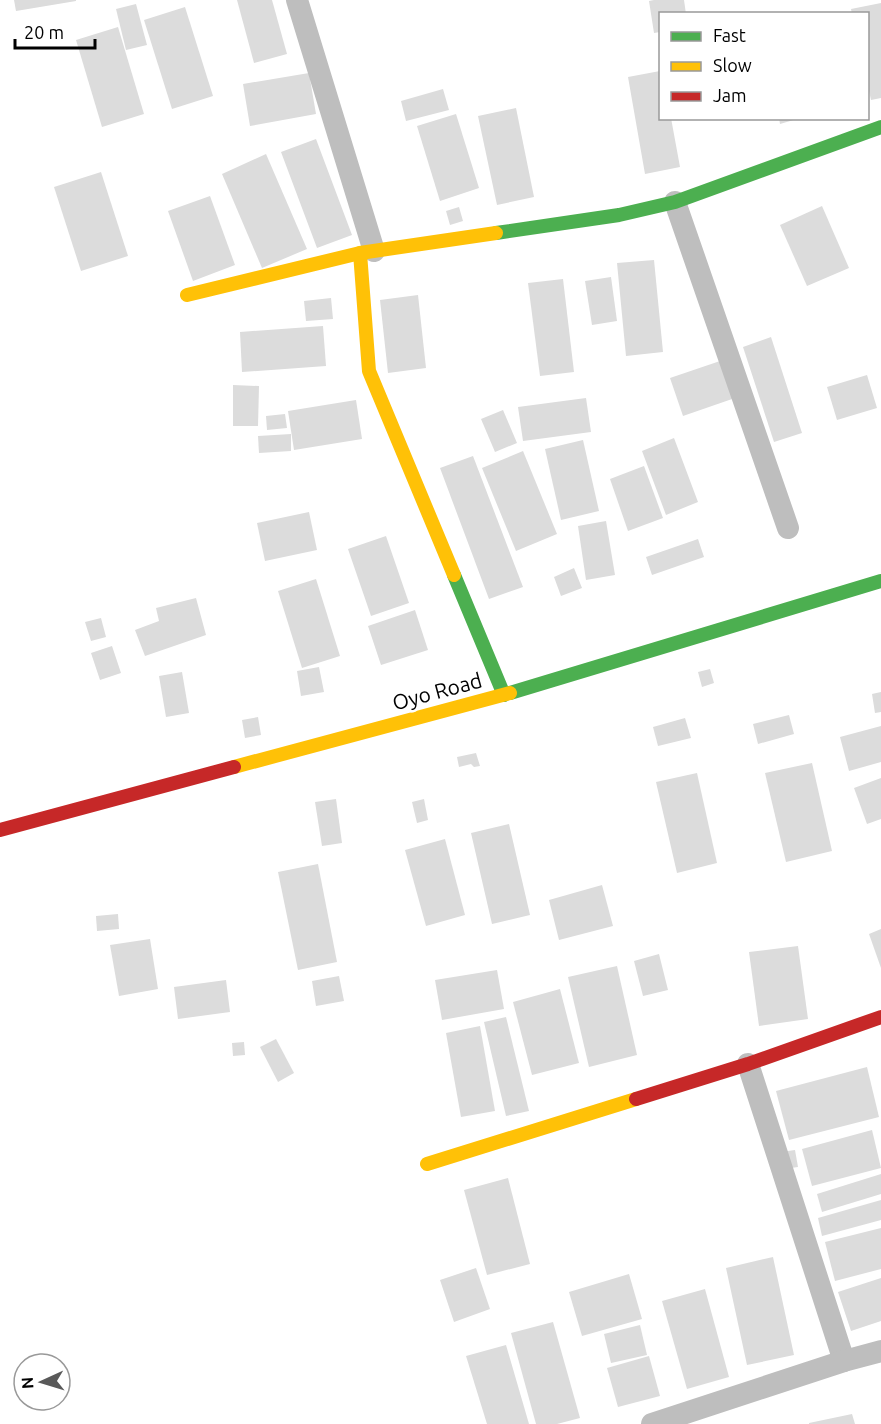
<svg xmlns="http://www.w3.org/2000/svg" width="881" height="1424" font-family="Ubuntu,sans-serif">
<rect width="100%" height="100%" fill="#fff"/>
<g fill="#dcdcdc">
<polygon points="14,0 76,0 76,1 16,11"/>
<polygon points="237,0 272,0 287,54 254,63"/>
<polygon points="654,0 684,0 686,14 660,14 660,32 654,33 649,1"/>
<polygon points="881,3 881,98 871,100 868,86 868,14 852,14 851,9"/>
<polygon points="136,4 147,45 126,50 116,9"/>
<polygon points="185,7 213,96 172,109 144,20"/>
<polygon points="118,27 144,114 102,127 76,40"/>
<polygon points="660,71 660,118 671,118 680,167 645,174 628,77"/>
<polygon points="309,73 316,114 250,126 243,84"/>
<polygon points="443,89 449,110 406,121 401,101"/>
<polygon points="516,108 534,197 497,205 478,116"/>
<polygon points="456,114 479,188 440,201 417,126"/>
<polygon points="779,118 797,118 797,119 780,124"/>
<polygon points="316,139 352,235 317,248 281,152"/>
<polygon points="266,154 307,249 262,268 222,174"/>
<polygon points="101,172 128,256 81,271 54,187"/>
<polygon points="210,196 235,265 193,281 168,211"/>
<polygon points="822,206 849,268 807,286 780,225"/>
<polygon points="459,207 463,221 450,225 446,211"/>
<polygon points="654,260 663,352 626,356 617,263"/>
<polygon points="611,277 617,321 592,325 585,281"/>
<polygon points="563,279 574,372 540,376 528,283"/>
<polygon points="418,295 426,368 388,373 380,300"/>
<polygon points="331,298 333,319 306,321 304,301"/>
<polygon points="323,326 326,366 242,372 240,332"/>
<polygon points="771,337 802,433 774,442 743,347"/>
<polygon points="723,360 735,398 683,416 670,378"/>
<polygon points="867,375 877,408 837,420 827,387"/>
<polygon points="233,385 259,386 258,426 233,426"/>
<polygon points="586,398 591,432 523,441 518,407"/>
<polygon points="356,400 362,439 294,450 288,411"/>
<polygon points="503,410 517,443 495,452 481,419"/>
<polygon points="285,414 287,428 267,430 266,416"/>
<polygon points="291,434 291,451 259,453 258,436"/>
<polygon points="674,438 698,502 666,515 642,451"/>
<polygon points="583,440 599,511 561,520 545,449"/>
<polygon points="523,451 557,534 516,551 482,468"/>
<polygon points="473,456 523,587 489,599 440,468"/>
<polygon points="644,466 663,518 628,531 610,479"/>
<polygon points="309,512 317,550 265,561 257,523"/>
<polygon points="606,521 615,575 586,580 578,526"/>
<polygon points="386,536 409,603 371,616 348,549"/>
<polygon points="698,539 704,557 652,575 646,557"/>
<polygon points="574,568 582,588 561,596 554,577"/>
<polygon points="316,579 340,656 302,668 278,591"/>
<polygon points="196,598 206,635 145,656 135,630 159,621 156,608"/>
<polygon points="415,610 428,650 381,665 368,626"/>
<polygon points="101,618 106,637 91,641 85,622"/>
<polygon points="112,646 121,673 100,680 91,653"/>
<polygon points="319,667 324,692 301,696 297,671"/>
<polygon points="710,669 714,683 702,687 698,672"/>
<polygon points="182,672 189,713 166,717 159,676"/>
<polygon points="881,692 881,712 875,713 872,694"/>
<polygon points="789,715 794,734 758,744 753,724"/>
<polygon points="258,717 261,735 245,738 242,720"/>
<polygon points="685,718 691,738 658,746 653,727"/>
<polygon points="881,726 881,762 849,771 840,737"/>
<polygon points="476,753 480,766 474,767 471,764 459,767 457,757"/>
<polygon points="812,763 832,851 786,862 765,773"/>
<polygon points="697,773 717,863 677,873 656,782"/>
<polygon points="881,778 881,819 867,824 854,788"/>
<polygon points="336,799 342,843 322,846 315,802"/>
<polygon points="424,799 428,820 417,823 412,802"/>
<polygon points="509,824 530,915 492,924 471,833"/>
<polygon points="445,839 465,915 426,926 405,850"/>
<polygon points="318,864 337,962 298,970 278,872"/>
<polygon points="602,885 613,926 559,940 549,900"/>
<polygon points="118,914 119,929 97,931 96,916"/>
<polygon points="881,929 881,968 869,934"/>
<polygon points="150,939 158,989 119,996 110,945"/>
<polygon points="798,946 808,1019 759,1026 749,952"/>
<polygon points="659,954 668,990 643,996 634,961"/>
<polygon points="617,966 637,1055 589,1067 568,977"/>
<polygon points="497,970 504,1009 442,1020 435,980"/>
<polygon points="339,976 344,1001 316,1006 312,981"/>
<polygon points="226,980 230,1012 178,1019 174,987"/>
<polygon points="560,989 579,1063 532,1075 513,1002"/>
<polygon points="506,1017 529,1111 506,1116 484,1022"/>
<polygon points="480,1026 495,1111 461,1117 446,1033"/>
<polygon points="276,1039 294,1073 278,1082 260,1047"/>
<polygon points="244,1042 245,1055 233,1056 232,1043"/>
<polygon points="867,1067 879,1117 789,1140 776,1091"/>
<polygon points="872,1130 881,1168 812,1186 802,1149"/>
<polygon points="795,1150 798,1167 784,1169 781,1152"/>
<polygon points="881,1174 881,1194 822,1212 817,1194"/>
<polygon points="508,1178 530,1264 487,1275 464,1190"/>
<polygon points="881,1200 881,1220 822,1236 818,1218"/>
<polygon points="881,1228 881,1269 835,1281 825,1242"/>
<polygon points="773,1257 794,1355 747,1365 726,1268"/>
<polygon points="476,1268 490,1309 454,1322 440,1280"/>
<polygon points="629,1274 642,1319 582,1336 569,1292"/>
<polygon points="881,1278 881,1321 851,1331 838,1292"/>
<polygon points="705,1289 729,1377 687,1389 662,1301"/>
<polygon points="553,1322 580,1418 557,1424 536,1424 511,1333"/>
<polygon points="640,1325 647,1355 611,1363 604,1334"/>
<polygon points="506,1345 529,1424 487,1424 466,1356"/>
<polygon points="649,1356 660,1396 618,1407 607,1368"/>
<polygon points="852,1414 855,1424 809,1424 809,1423"/>
</g>
<g fill="none" stroke-linecap="round" stroke-linejoin="round">
<g stroke="#bebebe" stroke-width="22">
<polyline points="297,0 374,251"/>
<polyline points="675,202 788,528"/>
<polyline points="748,1064 844,1361"/>
<polyline points="652,1424 844,1361 881,1351"/>
</g>
<g stroke="#4caf50" stroke-width="14">
<polyline points="496,233 619,215 675,202 881,127"/>
<polyline points="454,575 504,695"/>
<polyline points="510,693 881,581"/>
</g>
<g stroke="#ffc107" stroke-width="14">
<polyline points="360,253 369,371 454,575"/>
<polyline points="187,295 360,253 496,233"/>
<polyline points="234,767 510,693"/>
<polyline points="427,1164 636,1099"/>
</g>
<g stroke="#c62828" stroke-width="14">
<polyline points="0,830 234,767"/>
<polyline points="636,1099 748,1064 881,1017"/>
</g>
</g>
<g text-anchor="middle" dominant-baseline="central" stroke-width="5" stroke-linejoin="round" paint-order="stroke">
<g font-size="21" fill="#000" stroke="#fff">
<text transform="translate(437 691) rotate(-15)">Oyo Road</text>
</g>
</g>
<rect x="659" y="12" width="210" height="108" fill="#ffffff" stroke="#999999" stroke-width="1.5"/>
<rect x="671" y="32" width="30" height="9" fill="#4caf50" stroke="#999999" stroke-width="1.5"/>
<text x="713" y="42" font-size="18" fill="#000000">Fast</text>
<rect x="671" y="62" width="30" height="9" fill="#ffc107" stroke="#999999" stroke-width="1.5"/>
<text x="713" y="72" font-size="18" fill="#000000">Slow</text>
<rect x="671" y="92" width="30" height="9" fill="#c62828" stroke="#999999" stroke-width="1.5"/>
<text x="713" y="102" font-size="18" fill="#000000">Jam</text>
<g transform="translate(42 1382) rotate(266)"><circle r="28" fill="#ffffff" stroke="#999999" stroke-width="1.5"/>
<path d="M0-4.5L10 22L0 15L-10 22Z" fill="#595959"/>
<text y="-9" font-size="16" font-weight="bold" text-anchor="middle" fill="#000000">N</text>
</g>
<path d="M15 39v9h80v-9" fill="none" stroke="#000000" stroke-width="3"/>
<text x="24" y="39" font-size="18" fill="#000000" stroke="#ffffff" stroke-width="4.5" paint-order="stroke">20 m</text>
</svg>
